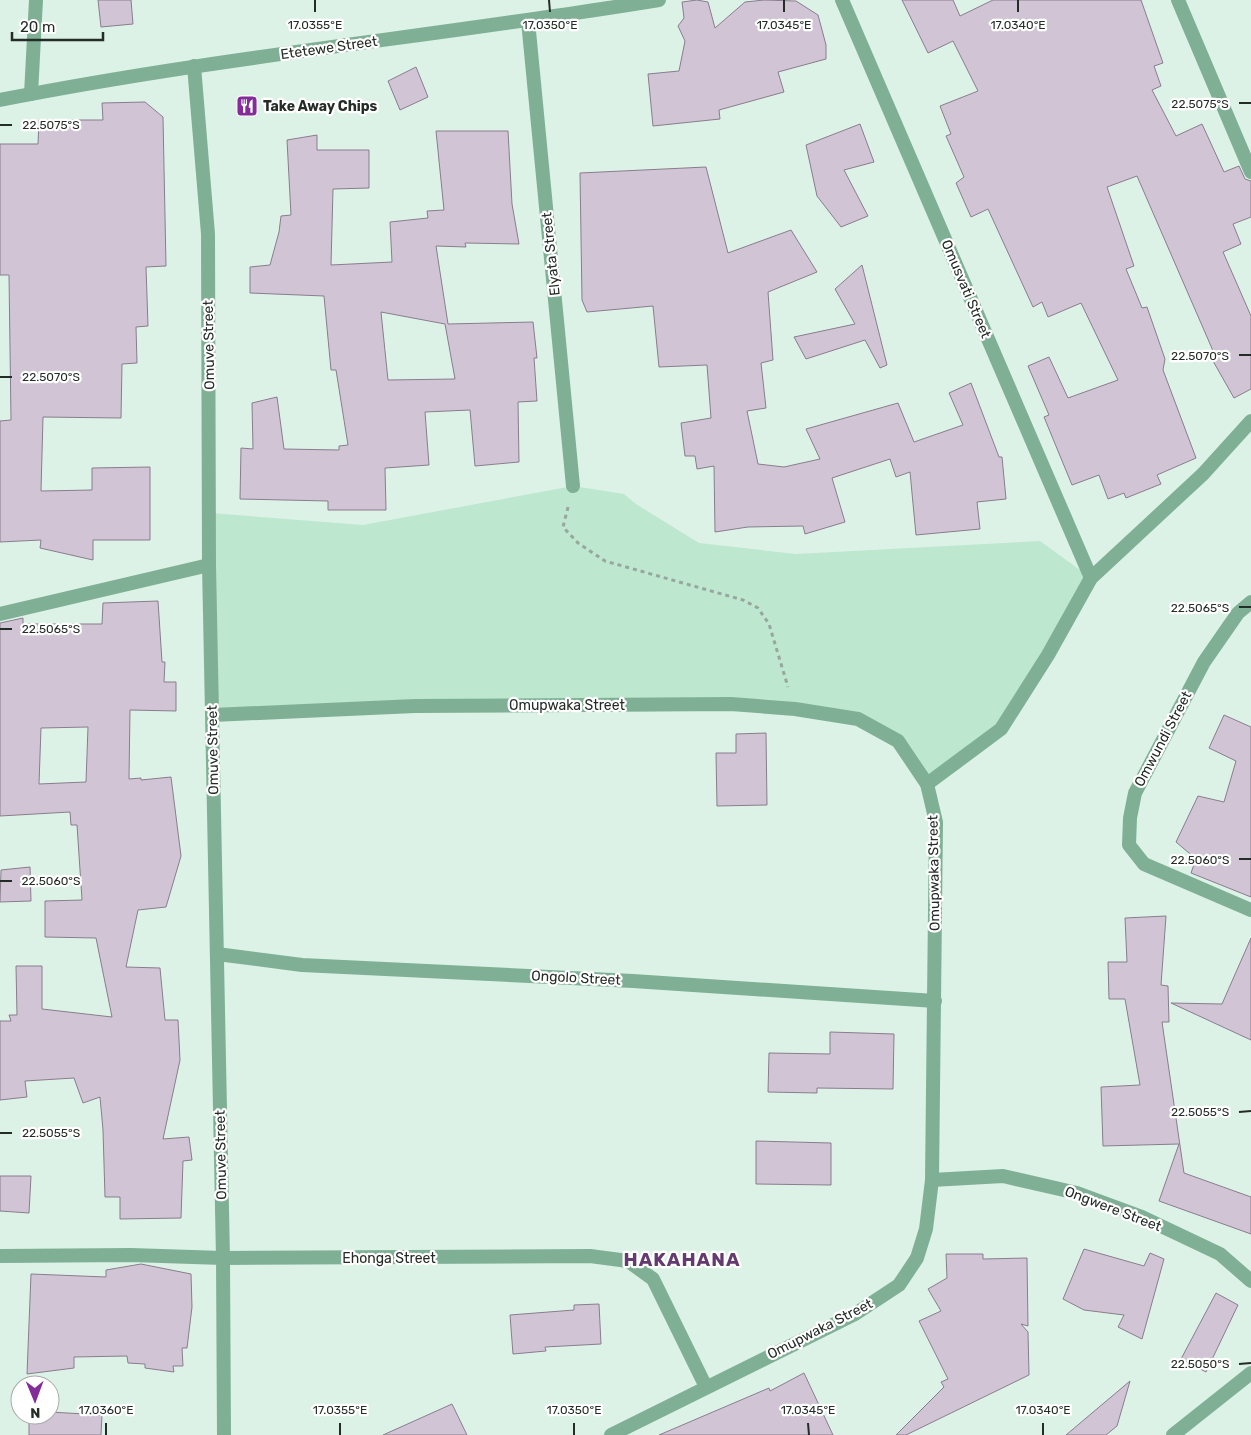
<svg xmlns="http://www.w3.org/2000/svg" width="1251" height="1435" font-family="Rubik,sans-serif">
<rect width="100%" height="100%" fill="#ddf2e6"/>
<polygon fill="#bde7cf" points="573,486 624,494 636,504 699,543 796,554 1040,541 1091,578 1001,729 927,784 898,741 858,719 731,704 213,715 211,513 363,525"/>
<g fill="#d1c4d5" stroke="#897d8d" fill-rule="evenodd">
<polygon points="98,0 131,0 133,24 101,27"/>
<polygon points="697,0 708,2 715,28 745,2 764,0 796,1 818,15 826,45 826,59 778,72 784,92 719,110 720,119 653,126 648,74 679,71 685,41 678,26 684,18 682,2"/>
<polygon points="902,0 953,0 960,16 993,0 1141,0 1163,63 1154,66 1161,86 1152,90 1176,136 1202,124 1224,172 1239,166 1245,179 1251,181 1251,217 1233,224 1241,244 1223,252 1251,316 1251,389 1234,398 1213,361 1217,360 1137,176 1107,187 1134,266 1126,269 1142,308 1147,307 1165,359 1163,370 1196,458 1157,475 1161,484 1126,498 1124,493 1108,499 1099,475 1072,485 1044,417 1049,415 1028,366 1049,357 1068,398 1118,380 1081,303 1048,317 1042,302 1033,307 988,209 971,217 956,183 964,177 946,136 951,134 940,106 978,91 953,41 928,53"/>
<polygon points="416,67 428,97 400,110 388,81"/>
<polygon points="145,102 163,117 166,266 146,267 148,326 136,327 137,363 122,364 121,418 43,417 41,491 92,490 92,468 150,467 150,540 93,540 93,560 40,548 41,540 0,542 0,421 11,420 9,275 0,275 0,144 38,144 39,120 103,120 102,103"/>
<polygon points="860,124 874,162 844,170 868,216 841,227 817,196 806,145"/>
<path d="M436,131H508L512,204L519,244L465,243L466,247L436,246L448,324L533,322L537,358H534L537,401L518,402L519,462L475,466L470,410L425,412L429,465L385,468L386,510H328V501L240,499L241,448L253,449L252,403L277,397L284,449L339,450V446L348,445L336,370H331L324,296L250,293V267L270,265L279,232L281,216L291,215L287,140L317,135V150H369V188L333,189L331,265L392,262L390,222L428,218L427,211L444,210ZM381,312L445,324L455,379L388,380Z"/>
<polygon points="706,167 728,253 791,230 817,272 768,292 773,360 761,363 766,408 747,411 758,464 784,467 820,459 806,429 898,403 914,442 963,425 949,393 971,383 999,457 1002,457 1006,499 977,502 980,529 916,535 910,472 896,477 890,459 832,478 845,522 805,534 803,526 748,527 715,532 714,466 697,469 695,456 685,456 681,423 711,418 707,365 659,367 653,306 587,312 582,300 580,173"/>
<polygon points="862,265 887,365 880,368 865,340 806,359 794,337 855,324 835,289"/>
<path d="M158,601L162,662H165L164,682H176V711L130,710L129,779L141,778V780L171,777L181,856L166,907L138,910L126,967L160,968L165,1020H178L180,1060L163,1139L189,1137L192,1160L183,1161L181,1218L120,1219V1197H105L103,1130L100,1097L83,1103L74,1078L25,1081L27,1097L0,1100V1021H11L9,1015H17L16,966H42V1009L112,1017L96,938L45,937V901L82,900L77,825H71L70,812L0,816V623L23,618V624H102L103,603ZM88,727L86,782L39,784L41,728Z"/>
<polygon points="1224,715 1251,727 1251,897 1191,873 1196,859 1176,842 1198,796 1224,802 1236,761 1209,748"/>
<polygon points="766,733 767,805 717,806 716,753 736,753 736,734"/>
<polygon points="30,867 31,901 0,902 1,870"/>
<polygon points="1166,916 1161,985 1168,986 1169,1022 1162,1022 1184,1173 1251,1197 1251,1234 1159,1201 1179,1144 1103,1146 1101,1087 1140,1085 1125,999 1109,999 1108,962 1127,962 1125,918"/>
<polygon points="1251,938 1251,1040 1171,1003 1222,1004"/>
<polygon points="830,1032 894,1034 893,1089 817,1088 817,1093 768,1092 769,1053 830,1054"/>
<polygon points="756,1141 831,1143 831,1185 756,1184"/>
<polygon points="0,1176 31,1176 29,1213 0,1211"/>
<polygon points="1084,1249 1144,1266 1150,1253 1164,1259 1142,1339 1118,1327 1124,1315 1084,1310 1063,1299"/>
<polygon points="946,1254 983,1254 983,1259 1027,1258 1028,1326 1021,1324 1028,1332 1029,1375 906,1435 896,1435 944,1387 941,1382 948,1379 919,1321 941,1311 928,1289 947,1278"/>
<polygon points="141,1264 191,1274 192,1307 187,1348 182,1348 183,1366 173,1366 174,1372 145,1368 145,1364 128,1363 127,1356 74,1357 74,1368 27,1374 31,1274 106,1277 106,1270"/>
<polygon points="1216,1293 1238,1305 1206,1372 1181,1359"/>
<polygon points="599,1304 601,1344 545,1347 546,1351 513,1354 510,1315 574,1310 574,1305"/>
<polygon points="804,1373 833,1435 659,1435 769,1388 770,1391"/>
<polygon points="1130,1381 1117,1426 1106,1435 1066,1435"/>
<polygon points="452,1404 467,1435 383,1435"/>
<polygon points="50,1412 102,1415 101,1435 29,1435 29,1415 50,1415"/>
</g>
<g fill="none" stroke-linecap="round" stroke-linejoin="round">
<polyline stroke="#97a79e" stroke-width="3" stroke-dasharray="4 4" stroke-linecap="butt" points="568,507 563,527 578,543 605,561 743,600 758,608 769,624 788,687"/>
<g stroke="#7fb095" stroke-width="14">
<polyline points="31,94 36,0"/>
<polyline points="0,614 209,565"/>
<polyline points="927,784 1001,729 1048,655 1091,578 1203,474 1251,421"/>
</g>
<g stroke="#7fb095" stroke-width="14">
<polyline points="842,0 1091,578"/>
<polyline points="1178,0 1251,172"/>
<polyline points="528,21 573,486"/>
<polyline points="194,66 208,234 209,565 223,1258 224,1435"/>
<path d="M0,100C218,57 439,36 659,0"/>
<polyline points="1251,602 1238,613 1204,662 1135,793 1130,818 1129,845 1144,864 1251,910"/>
<polyline points="213,715 415,706 731,704 795,709 858,719 898,741 927,784 936,822 932,1180 926,1229 917,1258 899,1285 855,1314 611,1435"/>
<polyline points="217,954 302,965 633,981 935,1001"/>
<polyline points="932,1180 1003,1176 1077,1193 1142,1217 1220,1254 1251,1281"/>
<polyline points="0,1256 131,1255 223,1258 590,1256 628,1261 653,1279 706,1387"/>
<polyline points="1173,1435 1251,1373"/>
</g>
</g>
<path fill="none" stroke="#242c27" stroke-width="2" d="M315,0V12M549,0L550,12M784,0V12M1018,0V12M1239,103H1251M0,125H12M1239,355H1251M0,377H12M1239,607H1251M0,629H12M1239,859H1251M0,881H12M1239,1112L1251,1111M0,1133H12M1239,1364L1251,1363M106,1423V1435M340,1423V1435M574,1423V1435M808,1423L809,1435M1043,1423V1435"/>
<defs>
<g id="restaurant-square" transform="scale(1.125)"><rect x="-9" y="-9" width="18" height="18" rx="4" fill="#832c9a" stroke="#fff"/><path d="M-5-6h1v4h1v-4h1v4h1v-4h1v5L-1.5 .5V6h-2V.5L-5-1ZM5-6V6H3V1.5H1.5Q1.5-4 5-6Z" fill="#fff"/></g>
</defs>
<g fill-rule="evenodd">
<use href="#restaurant-square" x="247" y="106"/>
</g>
<g text-anchor="middle" dominant-baseline="central" stroke-width="4.5" stroke-linejoin="round" paint-order="stroke">
<g font-size="14" fill="#242c27" stroke="#fff">
<text transform="translate(329 48) rotate(-8)">Etetewe Street</text>
<text transform="translate(551 254) rotate(-96)">Elyata Street</text>
<text transform="translate(966 289) rotate(67)">Omusvati Street</text>
<text transform="translate(209 345) rotate(-91)">Omuve Street</text>
<text x="567" y="705">Omupwaka Street</text>
<text transform="translate(1163 739) rotate(-62)">Omwundi Street</text>
<text transform="translate(213 750) rotate(-91)">Omuve Street</text>
<text transform="translate(934 873) rotate(-91)">Omupwaka Street</text>
<text transform="translate(576 978) rotate(3)">Ongolo Street</text>
<text transform="translate(221 1155) rotate(-91)">Omuve Street</text>
<text transform="translate(1113 1209) rotate(21)">Ongwere Street</text>
<text x="389" y="1258">Ehonga Street</text>
<text transform="translate(820 1329) rotate(-27)">Omupwaka Street</text>
</g>
<g font-size="14" font-weight="bold" fill="#242c27" stroke="#fff" text-anchor="start">
<text x="263" y="106">Take Away Chips</text>
</g>
<g font-size="19" font-weight="bold" letter-spacing="1" fill="#643a70" stroke="#fff">
<text x="682" y="1259">HAKAHANA</text>
</g>
</g>
<g font-size="12" text-anchor="middle" fill="#242c27" stroke="#fff" stroke-width="4.5" stroke-linejoin="round" paint-order="stroke">
<text x="315" y="29">17.0355°E</text>
<text x="550" y="29">17.0350°E</text>
<text x="784" y="29">17.0345°E</text>
<text x="1018" y="29">17.0340°E</text>
<text x="1200" y="108">22.5075°S</text>
<text x="51" y="129">22.5075°S</text>
<text x="1200" y="360">22.5070°S</text>
<text x="51" y="381">22.5070°S</text>
<text x="1200" y="612">22.5065°S</text>
<text x="51" y="633">22.5065°S</text>
<text x="1200" y="864">22.5060°S</text>
<text x="51" y="885">22.5060°S</text>
<text x="1200" y="1116">22.5055°S</text>
<text x="51" y="1137">22.5055°S</text>
<text x="1200" y="1368">22.5050°S</text>
<text x="106" y="1414">17.0360°E</text>
<text x="340" y="1414">17.0355°E</text>
<text x="574" y="1414">17.0350°E</text>
<text x="808" y="1414">17.0345°E</text>
<text x="1043" y="1414">17.0340°E</text>
</g>
<g transform="translate(35 1400) rotate(179)"><circle r="24" fill="#ffffff" stroke="#a7aba9"/>
<path d="M0-4L9 19L0 12L-9 19Z" fill="#832c9a"/>
<text y="-8" font-size="14" font-weight="bold" text-anchor="middle" fill="#242c27">N</text>
</g>
<path d="M12 32v8h91v-8" fill="none" stroke="#242c27" stroke-width="2.5"/>
<text x="20" y="32" font-size="15" fill="#242c27" stroke="#ffffff" stroke-width="4" paint-order="stroke">20 m</text>
</svg>
